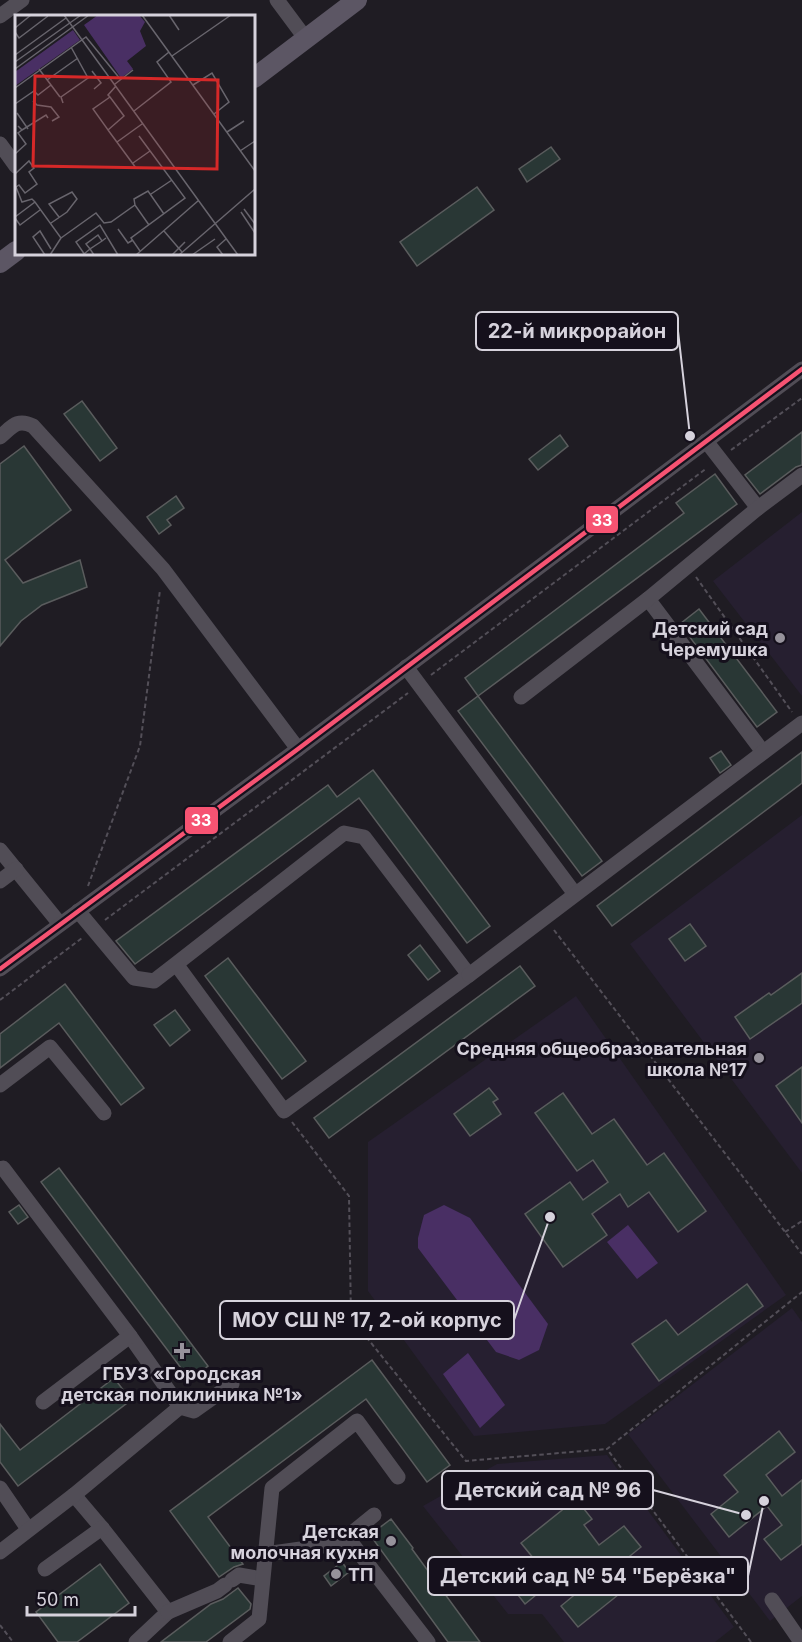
<svg xmlns="http://www.w3.org/2000/svg" width="802" height="1642" font-family="Inter,sans-serif">
<rect width="100%" height="100%" fill="#1f1c23"/>
<g fill="#261f30">
<polygon points="802,512 802,696 713,581"/>
<polygon points="802,815 802,1173 630,944"/>
<polygon points="576,996 786,1295 605,1424 474,1436 368,1291 368,1142"/>
<polygon points="792,1308 802,1322 802,1596 770,1621 628,1434"/>
<polygon points="607,1455 734,1627 715,1642 564,1642 542,1614 508,1614 423,1506 497,1464"/>
</g>
<g fill="#492f64">
<polygon points="444,1205 470,1218 548,1324 539,1350 519,1360 496,1352 418,1248 418,1238 424,1215"/>
<polygon points="628,1225 658,1263 637,1279 607,1242"/>
<polygon points="468,1353 505,1405 480,1428 443,1374"/>
</g>
<g fill="#293735" stroke="#5a5c5d" stroke-width="1.5">
<polygon points="551,147 560,159 527,182 519,169"/>
<polygon points="477,187 494,210 417,266 400,242"/>
<polygon points="82,401 117,448 100,461 64,414"/>
<polygon points="802,432 802,465 796,467 760,494 745,475"/>
<polygon points="560,435 568,446 538,470 529,459"/>
<polygon points="24,446 71,510 5,560 23,583 80,560 87,587 42,605 21,621 0,646 0,464"/>
<polygon points="715,474 737,504 478,696 465,678 684,513 676,503"/>
<polygon points="176,496 184,508 167,520 171,525 159,534 147,517"/>
<polygon points="699,609 777,712 757,727 680,624"/>
<polygon points="478,696 602,861 582,876 458,711"/>
<polygon points="721,751 731,765 720,773 710,758"/>
<polygon points="802,752 802,783 612,926 597,906"/>
<polygon points="373,770 490,926 467,943 359,798 135,964 116,941 328,785 337,797"/>
<polygon points="690,924 706,946 685,961 669,939"/>
<polygon points="420,945 440,971 428,980 408,955"/>
<polygon points="228,958 306,1061 282,1079 205,976"/>
<polygon points="520,966 535,986 329,1138 314,1118"/>
<polygon points="802,973 802,1003 750,1039 735,1017 769,993 771,995"/>
<polygon points="65,984 144,1088 121,1105 59,1023 0,1068 0,1034"/>
<polygon points="175,1010 190,1030 170,1046 154,1025"/>
<polygon points="802,1067 802,1123 776,1086"/>
<polygon points="489,1088 498,1099 493,1102 501,1114 470,1136 454,1114"/>
<polygon points="563,1093 592,1134 614,1119 647,1165 664,1153 706,1211 678,1232 649,1192 628,1207 620,1194 592,1214 607,1235 563,1267 525,1214 570,1182 583,1200 608,1182 593,1160 577,1171 535,1113"/>
<polygon points="59,1168 208,1366 190,1380 41,1182"/>
<polygon points="19,1205 28,1217 18,1224 9,1212"/>
<polygon points="747,1284 763,1306 659,1381 632,1344 666,1320 678,1335"/>
<polygon points="372,1360 450,1465 427,1482 366,1399 208,1517 243,1564 234,1567 219,1577 170,1511"/>
<polygon points="114,1378 131,1400 18,1486 0,1462 0,1424 20,1450"/>
<polygon points="779,1431 795,1452 766,1475 782,1496 802,1480 802,1544 781,1560 764,1539 782,1525 767,1506 729,1537 711,1514 738,1492 724,1475"/>
<polygon points="576,1499 592,1519 584,1525 599,1545 624,1526 641,1547 614,1569 628,1587 578,1627 561,1606 578,1592 563,1573 525,1604 507,1581 534,1559 521,1543"/>
<polygon points="391,1519 413,1548 412,1549 480,1642 448,1642 370,1535"/>
<polygon points="342,1562 349,1572 331,1586 324,1576"/>
<polygon points="100,1564 129,1603 77,1642 58,1642 36,1612"/>
<polygon points="238,1588 251,1604 250,1609 206,1642 161,1642 211,1604 223,1599"/>
</g>
<g fill="none" stroke-linecap="round" stroke-linejoin="round">
<g stroke="#534f58" stroke-width="2" stroke-dasharray="4.5 3" stroke-linecap="butt">
<polyline points="731,450 802,398"/>
<polyline points="696,577 792,712"/>
<polyline points="431,675 707,468"/>
<polyline points="88,886 140,746 160,590"/>
<polyline points="105,920 408,693"/>
<polyline points="554,930 802,1254"/>
<polyline points="0,1000 82,938"/>
<polyline points="292,1122 349,1196 351,1318 466,1461 607,1449"/>
<polyline points="785,1232 802,1221"/>
<polyline points="0,1625 13,1642"/>
<polyline points="751,1642 607,1449 802,1292"/>
</g>
<g stroke="#514d56" stroke-width="15">
<polyline points="277,0 306,39"/>
<polyline points="0,16 22,0"/>
<polyline points="0,144 16,166"/>
<path d="M0,437C12,427 17,418 33,426L163,569L298,749"/>
<polyline points="706,441 758,508"/>
<polyline points="648,599 763,752"/>
<polyline points="406,667 575,894"/>
<polyline points="521,697 648,599 758,508 802,475"/>
<polyline points="0,850 60,924"/>
<polyline points="0,881 16,869"/>
<polyline points="78,911 134,978 154,981 176,964 344,833 364,837 469,975 284,1111 176,964"/>
<polyline points="0,969 298,749 802,369"/>
<polyline points="469,975 802,723"/>
<polyline points="0,1085 50,1047 104,1113"/>
<polyline points="0,1169 3,1168 130,1336 180,1407 194,1411 232,1384"/>
<polyline points="43,1402 130,1336"/>
<polyline points="0,1488 28,1529"/>
<polyline points="74,1495 102,1528 168,1612 136,1642"/>
<polyline points="374,1515 347,1537 428,1642"/>
<polyline points="0,1552 74,1495 180,1407"/>
<polyline points="265,1554 351,1542"/>
<polyline points="45,1569 102,1528"/>
<polyline points="232,1580 239,1575 262,1579"/>
<polyline points="772,1600 801,1642"/>
<polyline points="168,1612 217,1591 225,1585"/>
<polyline points="230,1642 259,1619 272,1488 357,1421 398,1477"/>
</g>
<g stroke="#5c5664" stroke-width="20">
<polyline points="254,78 357,0"/>
<polyline points="0,263 16,251"/>
</g>
<g stroke="#15101c" stroke-width="9">
<polyline id="bus-1" points="0,969 298,749 802,369"/>
</g>
<use href="#bus-1" stroke="#f65372" stroke-width="4.5"/>
</g>
<g fill="#96929b" stroke="#15101c" stroke-width="2">
<circle cx="780" cy="638" r="6"/>
<circle cx="759" cy="1058" r="6"/>
<path d="M179 1342h6v6h6v6h-6v6h-6v-6h-6v-6h6z"/>
<circle cx="391" cy="1541" r="6"/>
<circle cx="336" cy="1574" r="6"/>
</g>
<g text-anchor="middle" dominant-baseline="central" stroke-width="6" stroke-linejoin="round" paint-order="stroke">
<g font-size="18" font-weight="bold" fill="#d6d2dc" stroke="#15101c" text-anchor="end">
<text x="768" y="628">Детский сад<tspan x="768" dy="21">Черемушка</tspan></text>
<text x="747" y="1048">Средняя общеобразовательная<tspan x="747" dy="21">школа №17</tspan></text>
<text x="182" y="1373" text-anchor="middle">ГБУЗ «Городская<tspan x="182" dy="21">детская поликлиника №1»</tspan></text>
<text x="379" y="1531">Детская<tspan x="379" dy="21">молочная кухня</tspan></text>
<text x="348" y="1574" text-anchor="start">ТП</text>
</g>
</g>
<g transform="translate(15 15)">
<rect width="240" height="240" fill="#1f1c23"/>
<path d="M83,0H124L130,7L125,16L131,31L112,46L118,54L106,63L69,10ZM58,15L65,25L0,71V57Z" fill="#492f64"/>
<path fill="none" stroke="#68656d" stroke-width="1.5" d="M49,0L223,240M127,0L240,156M154,0L164,15M0,13L16,0M0,17L4,23L33,1M0,40L51,3M157,41L216,0M0,47L66,0M0,54L74,0M24,54L45,82M77,56L86,68L79,74M32,65L63,43M100,69L118,55M178,70L197,58L214,87L199,99M0,73L71,22L106,65M95,82L78,94L93,115L109,101L95,82L93,80L101,71M18,86L22,90L36,92L44,102L37,106M48,88L46,82L73,63L56,32M0,89L19,76L23,80L36,70M119,96L156,67L142,47L154,37M2,98L13,114M7,115L31,100L33,103M93,115L121,153M212,117L229,106M124,121L170,183L116,223L125,236M102,127L127,109M225,136L240,126M0,139L11,129L3,118L7,115L3,111M118,148L135,136M0,159L14,146L19,153L14,157L22,169L10,178L4,170L1,172M1,172L7,187L17,184L20,187M136,179L157,165M120,190L119,184L133,176L149,199M229,194L240,209M226,197L240,218M0,202L20,187L46,223L35,240M0,203L5,210L25,195M36,208L52,197L62,184L57,177L34,189L44,202M103,214L113,228L118,225M149,216L167,237M46,223L81,198L89,208L96,207L120,190L134,210M69,239L75,234L71,229L83,220L87,226L91,223M30,240L18,222L25,216L36,234M70,240L61,227L85,210L103,240M79,240L75,234L87,226M121,240L184,185M157,240L170,227M164,240L240,174M177,240L200,224M208,240L202,232L211,224"/>
<path fill="#d62828" fill-opacity="0.15" stroke="#d62828" stroke-width="3" d="M20,61L203,65L202,154L18,151Z"/>
<rect width="240" height="240" fill="none" stroke="#d6d2dc" stroke-width="3"/>
</g>
<path fill="none" stroke="#d6d2dc" stroke-width="2" d="M690 436L678 331M550 1217L514 1320M746 1515L653 1490M764 1501L748 1576"/>
<g fill="#d6d2dc" stroke="#15101c" stroke-width="2">
<circle cx="690" cy="436" r="6"/>
<circle cx="550" cy="1217" r="6"/>
<circle cx="746" cy="1515" r="6"/>
<circle cx="764" cy="1501" r="6"/>
</g>
<g fill="#15101c" stroke="#d6d2dc" stroke-width="2">
<rect x="476" y="312" width="202" height="38" rx="6"/>
<rect x="220" y="1301" width="294" height="38" rx="6"/>
<rect x="442" y="1471" width="211" height="38" rx="6"/>
<rect x="428" y="1557" width="320" height="38" rx="6"/>
</g>
<g font-size="20" text-anchor="middle" font-weight="bold" fill="#d6d2dc">
<text x="577" y="338">22-й микрорайон</text>
<text x="367" y="1327">МОУ СШ № 17, 2-ой корпус</text>
<text x="548" y="1497">Детский сад № 96</text>
<text x="588" y="1583">Детский сад № 54 "Берёзка"</text>
</g>
<g stroke="#15101c" stroke-width="2">
<rect x="585" y="505" width="34" height="29" rx="6" fill="#f65372"/>
<rect x="184" y="806" width="35" height="29" rx="6" fill="#f65372"/>
</g>
<g font-size="16" text-anchor="middle" font-weight="bold" fill="#fff">
<text x="602" y="526">33</text>
<text x="201" y="826">33</text>
</g>
<path d="M27 1606v9h108v-9" fill="none" stroke="#d6d2dc" stroke-width="3"/>
<text x="36" y="1606" font-size="18" fill="#d6d2dc" stroke="#15101c" stroke-width="4.5" paint-order="stroke">50 m</text>
</svg>
